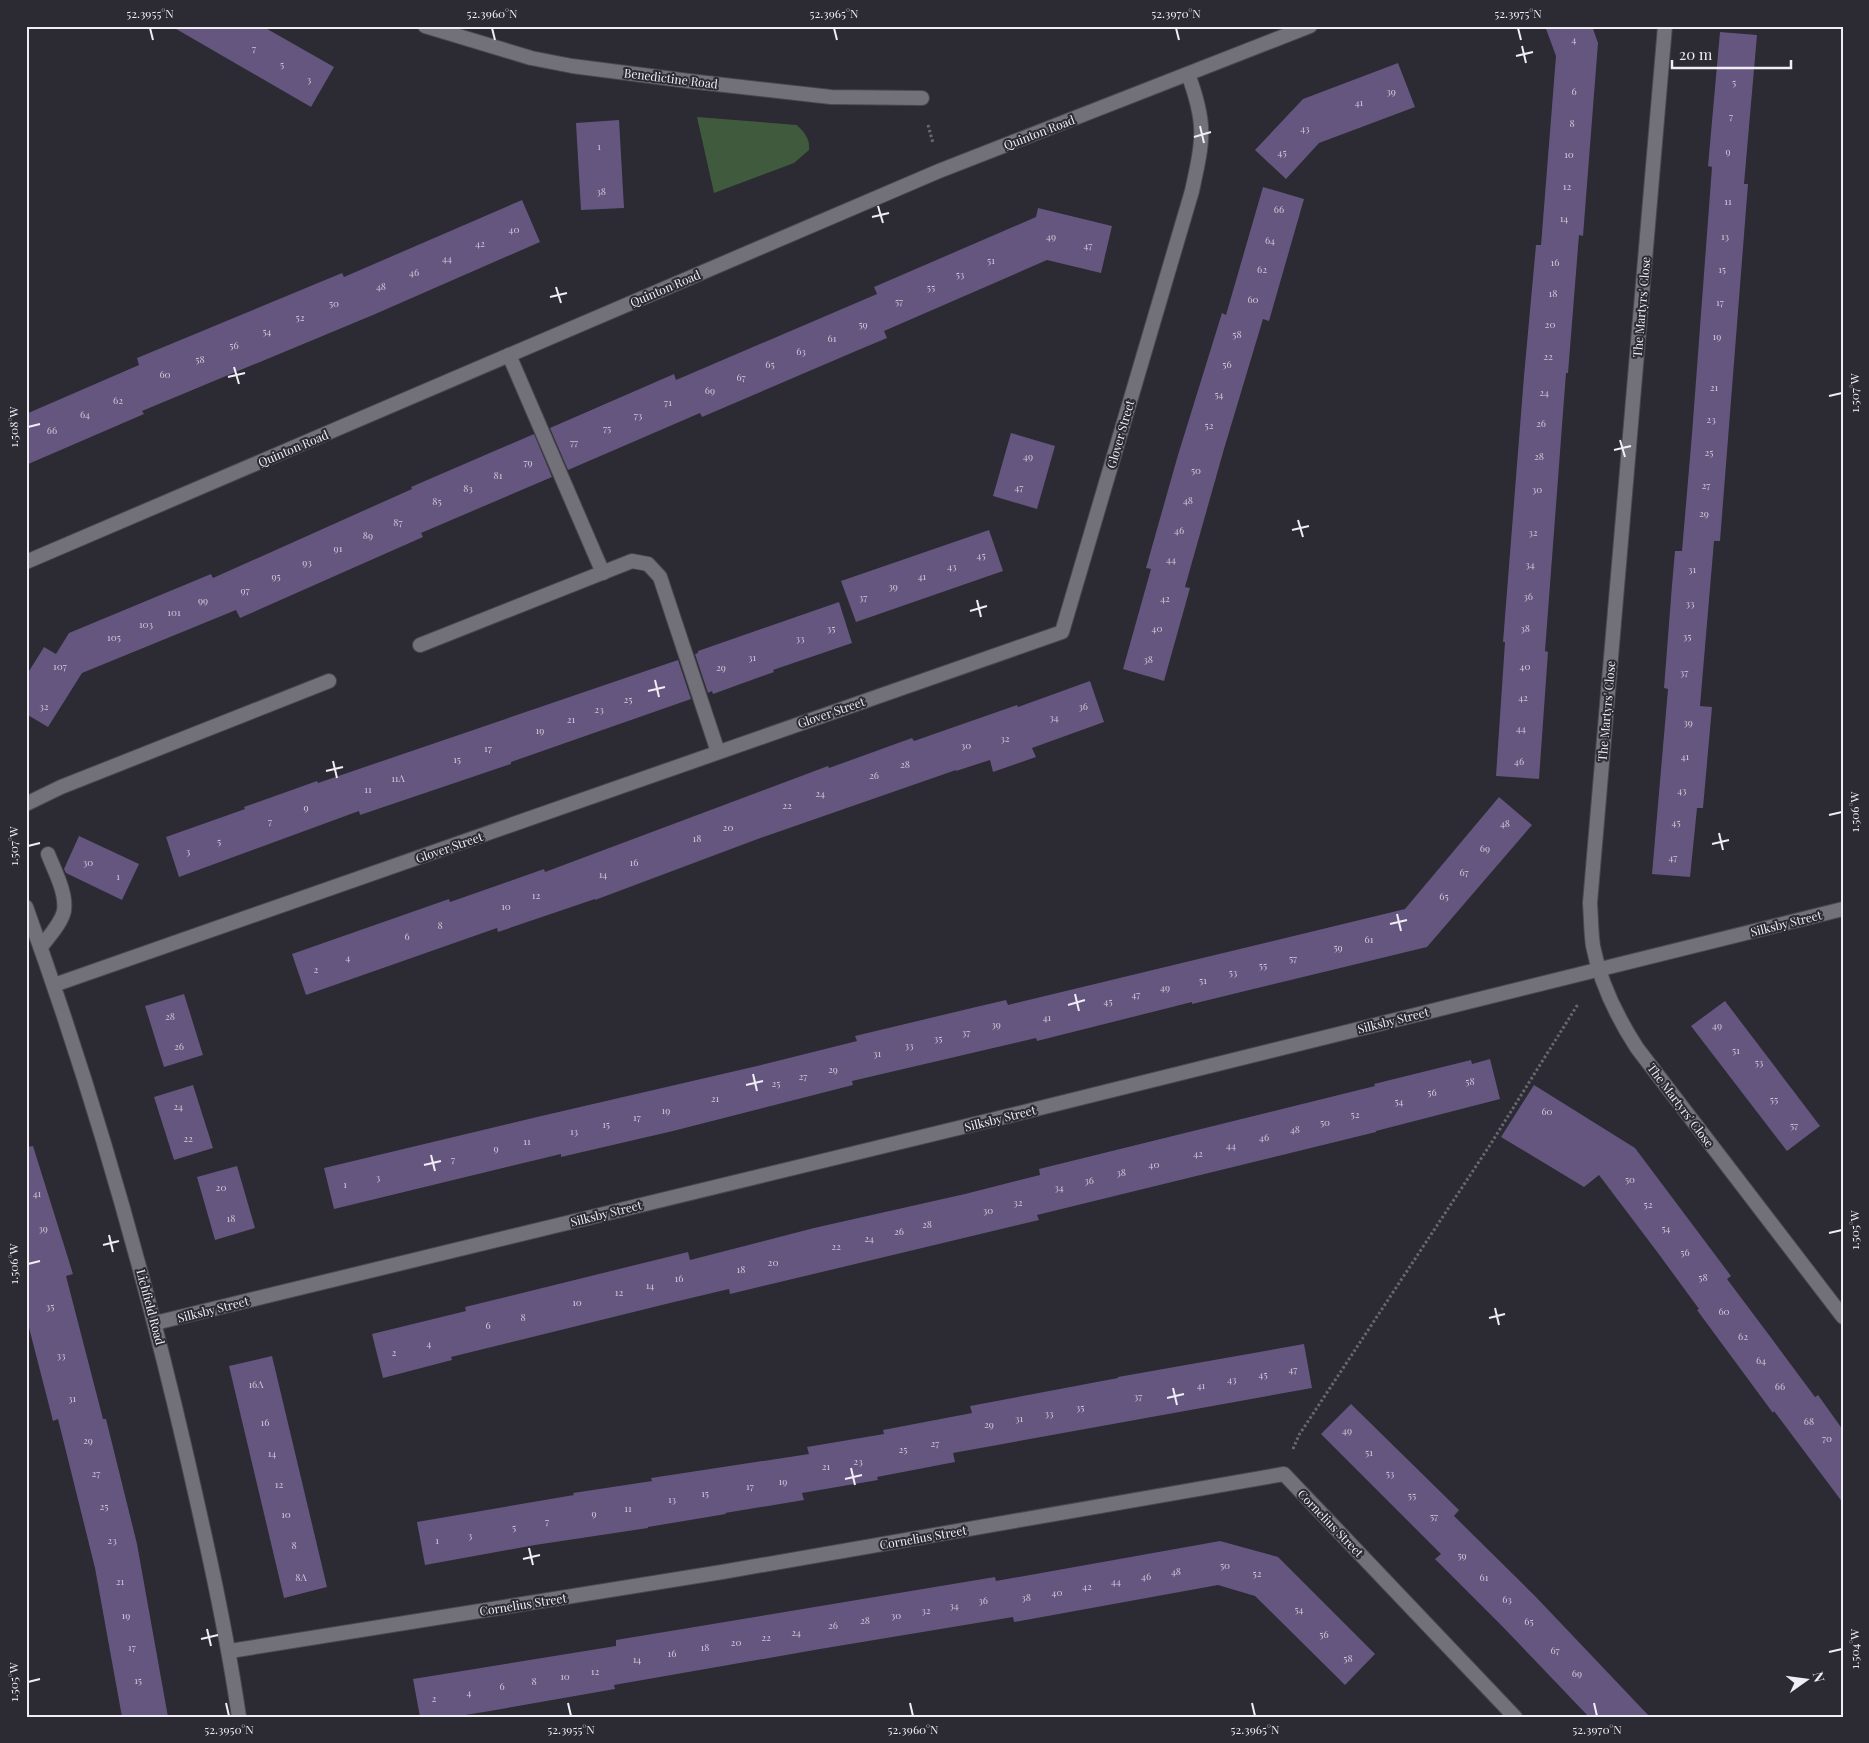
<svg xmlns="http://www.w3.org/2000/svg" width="1869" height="1743" font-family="'Playfair Display',serif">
<rect width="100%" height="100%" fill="#2c2a32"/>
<path fill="#405a3e" d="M697,117L797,125C805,133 810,139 809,150L794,163L714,193Z"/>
<g fill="#64567f">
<polygon points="171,26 262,26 334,67 311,107"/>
<polygon points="1545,26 1592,26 1598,43 1583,236 1579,235 1568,373 1566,373 1545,651 1548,652 1539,779 1496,776 1505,642 1503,642 1524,376 1536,245 1541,245 1556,56"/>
<polygon points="1720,32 1757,35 1744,184 1748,184 1720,541 1714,541 1700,706 1712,707 1703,808 1697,808 1690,877 1652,874 1668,689 1664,688 1672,585 1675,551 1682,551 1692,434 1712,167 1708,166"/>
<polygon points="1398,63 1415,107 1319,143 1286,179 1255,150 1303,99"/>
<polygon points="619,120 624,208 581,210 576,123"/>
<polygon points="1263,187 1304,199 1269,321 1263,319 1224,449 1185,587 1190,588 1164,681 1123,669 1151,569 1146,568 1178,455 1222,313 1226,315"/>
<polygon points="522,200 540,242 373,315 142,411 144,414 26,465 26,414 139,365 137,358 342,273 344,277"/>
<polygon points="1038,208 1112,226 1101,273 1047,260 884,331 887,338 856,351 702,417 700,413 568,470 550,428 674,374 676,380 877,294 874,287 1036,217"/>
<polygon points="1011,433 1055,446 1037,509 993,496"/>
<polygon points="534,434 552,477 421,533 423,537 240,618 236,610 82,673 48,727 26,714 26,676 44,647 56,654 69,633 211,574 213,578 412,489 411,487"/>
<polygon points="989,530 1003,571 856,622 841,581"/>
<polygon points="839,602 852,643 773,670 774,672 713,694 712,691 708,693 695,654 698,653 698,651"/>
<polygon points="678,660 691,699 511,762 511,764 360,815 359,811 179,877 166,837 245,809 244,807 317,781 318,783"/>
<polygon points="1090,681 1104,722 1032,748 1036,757 993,772 990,760 956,771 956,770 755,840 595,900 595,899 498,932 497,928 306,995 292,954 449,899 450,902 544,869 545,872 828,766 829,768 912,738 914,741 1017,705 1018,707"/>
<polygon points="1499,797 1532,825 1427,947 1192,1004 1192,1002 1037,1041 1036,1038 852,1081 853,1085 673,1131 561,1157 561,1154 334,1209 324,1168 537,1117 757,1066 857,1041 855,1036 976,1007 1006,1000 1008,1005 1405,909"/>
<polygon points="79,836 139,864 122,900 66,873 64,869"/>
<polygon points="184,994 203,1055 164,1067 145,1006"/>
<polygon points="1725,1001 1820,1126 1787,1151 1691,1026"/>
<polygon points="1490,1059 1500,1099 1376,1131 1376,1132 1037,1215 1039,1220 730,1294 729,1289 670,1303 451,1357 452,1360 383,1378 372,1334 466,1311 465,1307 688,1252 690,1260 814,1228 965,1194 1040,1175 1039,1169 1375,1086 1374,1084 1471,1060 1472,1064"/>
<polygon points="193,1085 213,1148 174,1160 154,1097"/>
<polygon points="1534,1085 1635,1148 1731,1276 1727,1279 1769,1335 1815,1397 1818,1395 1843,1430 1843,1503 1774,1411 1773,1413 1697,1310 1699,1309 1658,1253 1599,1175 1584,1187 1501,1137"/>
<polygon points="33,1146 73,1274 66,1276 103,1419 106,1419 137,1544 168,1717 122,1717 95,1568 58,1419 53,1421 26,1316 26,1147"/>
<polygon points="237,1166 255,1228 215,1240 197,1177"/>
<polygon points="1304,1344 1312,1388 953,1453 955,1462 877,1477 878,1480 802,1493 804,1500 725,1513 726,1514 648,1527 648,1528 535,1545 425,1565 417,1522 574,1495 573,1493 652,1481 651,1478 809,1454 807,1447 884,1434 883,1430 972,1413 970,1406 1118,1378 1118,1377"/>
<polygon points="272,1356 327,1587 284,1598 229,1366"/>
<polygon points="1351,1404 1459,1510 1454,1516 1534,1595 1650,1717 1589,1717 1502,1626 1435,1559 1441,1554 1321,1434"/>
<polygon points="1220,1541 1278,1557 1375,1654 1345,1685 1255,1596 1218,1585 1014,1622 1013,1617 820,1649 614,1685 615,1689 490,1711 453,1717 420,1717 413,1679 616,1646 616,1640 995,1577 996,1581"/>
</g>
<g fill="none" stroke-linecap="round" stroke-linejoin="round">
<g stroke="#4a484e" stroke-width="16">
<g id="service">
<polyline points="509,355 603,573"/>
<polyline points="420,645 632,561 648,564 660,577 718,752"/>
<polyline points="26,804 61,787 329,681"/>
<path d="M41,947C49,936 61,924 64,911C67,893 54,870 48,854"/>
</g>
</g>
<g stroke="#4a484e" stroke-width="16">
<g id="minor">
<polyline points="425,26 531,58 572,66 689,81 831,97 922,98"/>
<path d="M1665,26L1590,903C1591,917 1591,932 1593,946C1600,982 1617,1017 1637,1048L1843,1317"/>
<path d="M26,907C91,1086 143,1268 186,1453C206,1540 226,1628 239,1717"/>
<path d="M54,985L1062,632L1192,191C1203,140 1207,125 1188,74"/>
<polyline points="155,1323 1020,1113 1843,909"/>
<polyline points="230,1651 722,1572 1284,1474 1515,1717"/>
</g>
</g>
<g stroke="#4a484e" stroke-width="16">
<polyline id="tertiary" points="26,562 939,171 1310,26"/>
</g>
<g stroke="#6a686f" stroke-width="3" stroke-dasharray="2.5 2.5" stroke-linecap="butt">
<polyline points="928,125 933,143"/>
<polyline points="1293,1449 1299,1435 1490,1145 1578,1004"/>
</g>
<use href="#service" stroke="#727079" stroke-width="14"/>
<use href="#minor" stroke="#727079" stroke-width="14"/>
<use href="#tertiary" stroke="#727079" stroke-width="14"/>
</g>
<path fill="none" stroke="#f0eef4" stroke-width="2" d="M150,28L153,40M492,28L495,40M834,28L837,40M1176,28L1179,40M1518,28L1521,40M1522,46L1526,63M1516,56L1533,52M1200,126L1204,143M1194,137L1211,132M878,206L883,223M872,217L889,213M556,287L561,303M550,297L567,293M234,367L239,384M228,377L245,373M1829,396L1842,393M28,427L40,424M1620,440L1625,457M1614,450L1631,446M1298,520L1303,537M1292,530L1309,526M977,600L981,617M970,611L987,606M655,680L659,697M648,691L665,687M333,761L337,778M326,771L343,767M1829,815L1842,812M1719,833L1723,850M1712,844L1729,840M28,846L40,843M1397,914L1401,931M1390,924L1407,920M1075,994L1079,1011M1068,1005L1085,1000M753,1074L757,1091M746,1085L763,1081M431,1155L435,1171M424,1165L441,1161M1829,1233L1842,1230M109,1235L113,1252M103,1245L119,1241M28,1264L40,1261M1495,1308L1499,1325M1489,1318L1505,1314M1173,1388L1177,1405M1167,1398L1184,1394M851,1468L855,1485M845,1479L862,1475M529,1548L533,1565M523,1559L540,1555M207,1629L211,1646M201,1639L218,1635M1829,1652L1842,1649M28,1682L40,1679M226,1703L229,1716M568,1703L571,1716M910,1703L913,1716M1252,1703L1255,1716M1594,1703L1597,1716"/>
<g text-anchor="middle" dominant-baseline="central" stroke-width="4" stroke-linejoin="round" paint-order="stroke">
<g font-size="10" fill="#cdc8d7">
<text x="1574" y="39">4</text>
<text x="254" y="48">7</text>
<text x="282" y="64">5</text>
<text x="309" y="79">3</text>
<text x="1734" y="82">5</text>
<text x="1391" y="91">39</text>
<text x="1574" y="91">6</text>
<text x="1359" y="102">41</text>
<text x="1731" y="116">7</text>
<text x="1572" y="123">8</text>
<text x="1305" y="128">43</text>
<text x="599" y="146">1</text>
<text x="1728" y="151">9</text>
<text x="1282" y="152">45</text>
<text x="1569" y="154">10</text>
<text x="1567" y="186">12</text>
<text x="601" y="191">38</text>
<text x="1728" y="201">11</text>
<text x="1279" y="209">66</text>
<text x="1564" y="218">14</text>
<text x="514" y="229">40</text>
<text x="1051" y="236">49</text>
<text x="1725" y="236">13</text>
<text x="1270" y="240">64</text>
<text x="480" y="243">42</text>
<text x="1088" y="245">47</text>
<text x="447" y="258">44</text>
<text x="991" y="260">51</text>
<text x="1555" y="262">16</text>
<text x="1262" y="269">62</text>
<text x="1722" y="269">15</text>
<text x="414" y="272">46</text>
<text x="960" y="274">53</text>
<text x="381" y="286">48</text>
<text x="931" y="287">55</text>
<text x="1553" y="293">18</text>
<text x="1253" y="299">60</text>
<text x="899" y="301">57</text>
<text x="1720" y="302">17</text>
<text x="334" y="303">50</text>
<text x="300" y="317">52</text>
<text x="863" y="324">59</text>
<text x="1550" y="324">20</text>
<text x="267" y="331">54</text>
<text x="1237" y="334">58</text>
<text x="1717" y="336">19</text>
<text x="832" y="338">61</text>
<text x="234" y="345">56</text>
<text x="801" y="351">63</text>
<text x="1548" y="356">22</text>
<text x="200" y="359">58</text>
<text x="770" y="364">65</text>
<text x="1227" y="364">56</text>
<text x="165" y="374">60</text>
<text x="741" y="377">67</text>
<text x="1714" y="387">21</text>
<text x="710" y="390">69</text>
<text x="1544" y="392">24</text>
<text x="1219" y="394">54</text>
<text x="118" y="400">62</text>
<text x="668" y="402">71</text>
<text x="85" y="414">64</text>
<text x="638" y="415">73</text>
<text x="1711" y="419">23</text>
<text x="1541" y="423">26</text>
<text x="1209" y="425">52</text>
<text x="607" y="428">75</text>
<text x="52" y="430">66</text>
<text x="574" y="442">77</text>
<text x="1709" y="452">25</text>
<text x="1028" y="456">49</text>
<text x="1539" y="456">28</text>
<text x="528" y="462">79</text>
<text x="1196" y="470">50</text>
<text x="498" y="475">81</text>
<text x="1706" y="485">27</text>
<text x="1019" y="487">47</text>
<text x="468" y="488">83</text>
<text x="1537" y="489">30</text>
<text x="1188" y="500">48</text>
<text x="437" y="501">85</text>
<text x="1704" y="513">29</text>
<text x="398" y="522">87</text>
<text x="1179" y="530">46</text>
<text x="1533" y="532">32</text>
<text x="368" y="535">89</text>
<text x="338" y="548">91</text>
<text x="981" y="555">45</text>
<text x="1171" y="559">44</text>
<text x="307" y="562">93</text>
<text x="1530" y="564">34</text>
<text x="952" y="566">43</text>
<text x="1692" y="569">31</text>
<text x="276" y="576">95</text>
<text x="922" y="576">41</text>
<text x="893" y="586">39</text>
<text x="245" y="590">97</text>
<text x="1528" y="596">36</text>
<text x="863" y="597">37</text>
<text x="1165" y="598">42</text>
<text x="203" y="600">99</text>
<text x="1690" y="603">33</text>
<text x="174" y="612">101</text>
<text x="146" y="624">103</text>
<text x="831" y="628">35</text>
<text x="1157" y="628">40</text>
<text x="1525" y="628">38</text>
<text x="1687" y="636">35</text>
<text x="114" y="637">105</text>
<text x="800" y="638">33</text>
<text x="752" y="657">31</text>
<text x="1148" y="659">38</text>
<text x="60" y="666">107</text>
<text x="1525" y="666">40</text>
<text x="721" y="667">29</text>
<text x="1684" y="672">37</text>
<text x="1523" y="697">42</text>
<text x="628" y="699">25</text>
<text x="44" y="706">32</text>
<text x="1083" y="706">36</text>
<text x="599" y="709">23</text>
<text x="1054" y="717">34</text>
<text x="571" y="719">21</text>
<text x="1688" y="722">39</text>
<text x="1521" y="728">44</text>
<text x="540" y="730">19</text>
<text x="1005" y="738">32</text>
<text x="966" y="745">30</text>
<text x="488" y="748">17</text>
<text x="1685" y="756">41</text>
<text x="457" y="759">15</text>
<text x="1519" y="761">46</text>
<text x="905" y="764">28</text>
<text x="874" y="775">26</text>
<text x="398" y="778">11A</text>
<text x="368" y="789">11</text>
<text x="1682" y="790">43</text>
<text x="820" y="793">24</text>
<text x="787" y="805">22</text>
<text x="306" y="807">9</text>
<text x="270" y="821">7</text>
<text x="1676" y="822">45</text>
<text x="1505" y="823">48</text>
<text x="728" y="827">20</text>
<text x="697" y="838">18</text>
<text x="219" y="841">5</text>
<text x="1485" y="848">69</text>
<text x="188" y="851">3</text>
<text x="1673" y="857">47</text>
<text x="88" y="862">30</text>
<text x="634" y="862">16</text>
<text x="1464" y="872">67</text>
<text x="603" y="874">14</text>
<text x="118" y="876">1</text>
<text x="536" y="895">12</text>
<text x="1444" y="896">65</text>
<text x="506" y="906">10</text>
<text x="440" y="925">8</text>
<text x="407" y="936">6</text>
<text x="1369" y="939">61</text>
<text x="1338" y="947">59</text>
<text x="348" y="957">4</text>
<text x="1293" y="958">57</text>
<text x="1263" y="965">55</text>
<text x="316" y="969">2</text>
<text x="1233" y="972">53</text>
<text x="1203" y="980">51</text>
<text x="1165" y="987">49</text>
<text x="1136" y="994">47</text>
<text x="1108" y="1001">45</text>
<text x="170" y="1016">28</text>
<text x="1047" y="1017">41</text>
<text x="996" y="1024">39</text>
<text x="1717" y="1025">49</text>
<text x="966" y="1032">37</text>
<text x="938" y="1038">35</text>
<text x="909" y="1045">33</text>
<text x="179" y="1046">26</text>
<text x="1736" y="1050">51</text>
<text x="877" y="1053">31</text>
<text x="1759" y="1062">53</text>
<text x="833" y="1069">29</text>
<text x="803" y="1076">27</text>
<text x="1470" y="1081">58</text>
<text x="776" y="1083">25</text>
<text x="1432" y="1092">56</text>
<text x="715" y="1098">21</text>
<text x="1774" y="1099">55</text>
<text x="1399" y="1101">54</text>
<text x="178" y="1106">24</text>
<text x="666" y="1110">19</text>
<text x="1547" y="1111">60</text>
<text x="1355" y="1114">52</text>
<text x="637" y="1117">17</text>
<text x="1325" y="1122">50</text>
<text x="606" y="1124">15</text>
<text x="1794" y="1125">57</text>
<text x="1295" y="1129">48</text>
<text x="574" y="1131">13</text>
<text x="1264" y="1137">46</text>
<text x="188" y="1138">22</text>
<text x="527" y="1141">11</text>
<text x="1231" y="1145">44</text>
<text x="496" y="1148">9</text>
<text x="1198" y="1153">42</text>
<text x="453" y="1159">7</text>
<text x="1154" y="1164">40</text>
<text x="1121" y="1172">38</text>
<text x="378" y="1177">3</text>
<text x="1630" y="1179">50</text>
<text x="1089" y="1180">36</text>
<text x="345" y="1184">1</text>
<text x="221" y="1187">20</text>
<text x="1059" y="1187">34</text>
<text x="37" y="1193">41</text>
<text x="1018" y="1202">32</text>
<text x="1648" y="1204">52</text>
<text x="988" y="1210">30</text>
<text x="231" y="1218">18</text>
<text x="927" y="1224">28</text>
<text x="43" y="1228">39</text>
<text x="1666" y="1228">54</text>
<text x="899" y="1231">26</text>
<text x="869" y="1238">24</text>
<text x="836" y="1246">22</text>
<text x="1685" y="1252">56</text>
<text x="773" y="1262">20</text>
<text x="741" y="1269">18</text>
<text x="1703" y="1277">58</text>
<text x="679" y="1278">16</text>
<text x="650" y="1285">14</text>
<text x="619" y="1292">12</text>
<text x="577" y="1302">10</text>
<text x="50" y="1306">35</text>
<text x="1724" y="1311">60</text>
<text x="523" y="1317">8</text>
<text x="488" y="1325">6</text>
<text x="1743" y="1336">62</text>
<text x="429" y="1343">4</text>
<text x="394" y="1352">2</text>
<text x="61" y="1355">33</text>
<text x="1761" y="1360">64</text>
<text x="1293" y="1369">47</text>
<text x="1263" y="1374">45</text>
<text x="1232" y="1379">43</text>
<text x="256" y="1384">16A</text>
<text x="1201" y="1385">41</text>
<text x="1780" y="1386">66</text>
<text x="1138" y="1396">37</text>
<text x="72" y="1398">31</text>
<text x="1080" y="1407">35</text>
<text x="1049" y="1413">33</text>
<text x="1019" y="1418">31</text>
<text x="1809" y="1421">68</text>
<text x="265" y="1422">16</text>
<text x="989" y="1424">29</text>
<text x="1347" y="1430">49</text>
<text x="1827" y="1438">70</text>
<text x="88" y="1440">29</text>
<text x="935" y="1443">27</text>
<text x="903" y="1449">25</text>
<text x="1369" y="1452">51</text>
<text x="272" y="1453">14</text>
<text x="858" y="1461">23</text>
<text x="826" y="1466">21</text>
<text x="96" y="1473">27</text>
<text x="1390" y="1473">53</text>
<text x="783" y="1481">19</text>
<text x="279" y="1484">12</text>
<text x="750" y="1486">17</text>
<text x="705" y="1493">15</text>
<text x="1412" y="1495">55</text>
<text x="672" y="1499">13</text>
<text x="104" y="1506">25</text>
<text x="628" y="1508">11</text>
<text x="594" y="1513">9</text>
<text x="286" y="1514">10</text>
<text x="1434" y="1516">57</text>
<text x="547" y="1521">7</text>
<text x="514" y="1527">5</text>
<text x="470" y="1535">3</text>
<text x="112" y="1540">23</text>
<text x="437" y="1540">1</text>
<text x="294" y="1545">8</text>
<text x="1462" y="1555">59</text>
<text x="1225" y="1565">50</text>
<text x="1176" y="1571">48</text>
<text x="1257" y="1573">52</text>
<text x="1146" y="1576">46</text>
<text x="301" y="1577">8A</text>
<text x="1484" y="1577">61</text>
<text x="120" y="1581">21</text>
<text x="1116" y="1581">44</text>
<text x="1087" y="1586">42</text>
<text x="1057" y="1592">40</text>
<text x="1026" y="1597">38</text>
<text x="1507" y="1599">63</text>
<text x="983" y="1600">36</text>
<text x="954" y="1605">34</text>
<text x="1299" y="1609">54</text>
<text x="926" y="1610">32</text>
<text x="126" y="1615">19</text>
<text x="896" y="1615">30</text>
<text x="865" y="1620">28</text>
<text x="1529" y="1621">65</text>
<text x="833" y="1625">26</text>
<text x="796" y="1632">24</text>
<text x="1324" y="1634">56</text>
<text x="766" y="1637">22</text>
<text x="736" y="1642">20</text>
<text x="132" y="1647">17</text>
<text x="705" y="1647">18</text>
<text x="1555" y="1650">67</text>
<text x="672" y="1653">16</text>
<text x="1348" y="1658">58</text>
<text x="637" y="1659">14</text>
<text x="595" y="1671">12</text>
<text x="1577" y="1673">69</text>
<text x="565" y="1676">10</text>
<text x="138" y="1680">15</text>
<text x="534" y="1681">8</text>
<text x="502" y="1686">6</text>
<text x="469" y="1692">4</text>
<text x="434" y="1698">2</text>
</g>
<g font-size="12" fill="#f0eef4" stroke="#2c2a32">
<text transform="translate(671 78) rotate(7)">Benedictine Road</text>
<text transform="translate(1039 132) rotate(-21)">Quinton Road</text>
<text transform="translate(665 288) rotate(-23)">Quinton Road</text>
<text transform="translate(1641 307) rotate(-85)">The Martyrs' Close</text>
<text transform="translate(1120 434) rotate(-74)">Glover Street</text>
<text transform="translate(293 448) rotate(-23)">Quinton Road</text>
<text transform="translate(1606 711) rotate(-85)">The Martyrs' Close</text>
<text transform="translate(831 712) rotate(-19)">Glover Street</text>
<text transform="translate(449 847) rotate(-19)">Glover Street</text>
<text transform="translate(1786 923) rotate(-14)">Silksby Street</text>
<text transform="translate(1393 1020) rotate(-14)">Silksby Street</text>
<text transform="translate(1681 1105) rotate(53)">The Martyrs' Close</text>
<text transform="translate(1000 1118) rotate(-14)">Silksby Street</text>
<text transform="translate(606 1213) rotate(-14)">Silksby Street</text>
<text transform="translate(151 1307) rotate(75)">Lichfield Road</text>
<text transform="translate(213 1309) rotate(-14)">Silksby Street</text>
<text transform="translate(1331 1523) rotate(46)">Cornelius Street</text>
<text transform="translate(923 1537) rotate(-10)">Cornelius Street</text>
<text transform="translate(523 1604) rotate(-9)">Cornelius Street</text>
</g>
</g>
<rect width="1869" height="1743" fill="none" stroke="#2c2a32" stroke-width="55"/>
<g transform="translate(1806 1680) rotate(76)" stroke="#2c2a32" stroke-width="4" paint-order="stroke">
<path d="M0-4L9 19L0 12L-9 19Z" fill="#f0eef4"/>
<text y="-8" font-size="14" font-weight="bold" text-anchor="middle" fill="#f0eef4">N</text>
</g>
<path d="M1672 60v8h119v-8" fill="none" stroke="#f0eef4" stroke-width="2.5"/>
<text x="1679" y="60" font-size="15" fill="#f0eef4" stroke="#2c2a32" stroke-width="4" paint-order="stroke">20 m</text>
<rect x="28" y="28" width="1814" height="1688" fill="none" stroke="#f0eef4" stroke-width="2"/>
<g font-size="12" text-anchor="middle" fill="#f0eef4">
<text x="150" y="18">52.3955°N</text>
<text x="492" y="18">52.3960°N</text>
<text x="834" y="18">52.3965°N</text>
<text x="1176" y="18">52.3970°N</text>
<text x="1518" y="18">52.3975°N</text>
<text transform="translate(1855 393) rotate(-90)" y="4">1.507°W</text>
<text transform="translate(14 427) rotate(-90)" y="4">1.508°W</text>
<text transform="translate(1855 812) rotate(-90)" y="4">1.506°W</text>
<text transform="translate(14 846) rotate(-90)" y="4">1.507°W</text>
<text transform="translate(1855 1230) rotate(-90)" y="4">1.505°W</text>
<text transform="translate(14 1264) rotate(-90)" y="4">1.506°W</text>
<text transform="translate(1855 1649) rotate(-90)" y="4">1.504°W</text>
<text transform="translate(14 1682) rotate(-90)" y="4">1.505°W</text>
<text x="229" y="1734">52.3950°N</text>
<text x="571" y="1734">52.3955°N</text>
<text x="913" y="1734">52.3960°N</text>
<text x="1255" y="1734">52.3965°N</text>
<text x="1597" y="1734">52.3970°N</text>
</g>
</svg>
